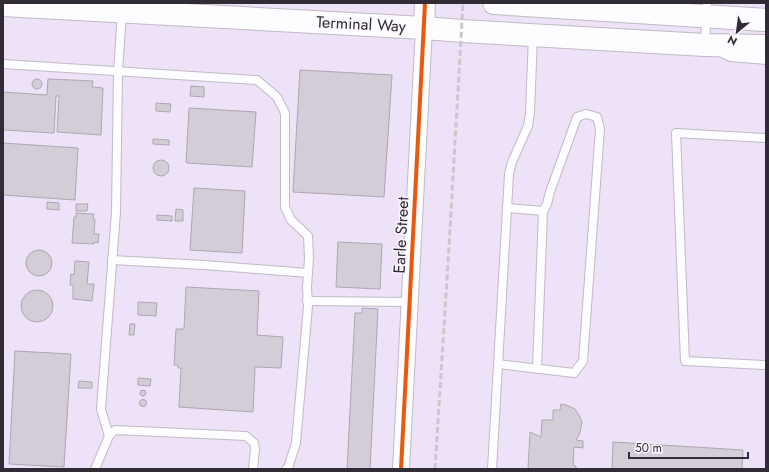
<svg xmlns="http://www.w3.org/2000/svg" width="769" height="472" font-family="Jost,sans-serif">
<rect width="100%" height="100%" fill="#f0eaf6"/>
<rect fill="#ede2f7" x="3" y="3" width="763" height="466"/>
<g fill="#d2cdd6" stroke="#aca7b0">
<polygon points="300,70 392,75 384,197 293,192"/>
<circle cx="37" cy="84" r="5"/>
<polygon points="48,79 93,81 92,87 103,88 101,135 57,132 59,96 56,96 54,133 3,130 3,92 47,95"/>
<polygon points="191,86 204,87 204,97 190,96"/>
<polygon points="156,103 171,104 170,112 156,111"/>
<polygon points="190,108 256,112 252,167 187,163 186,162 189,109"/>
<polygon points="153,139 169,140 169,145 153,144"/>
<polygon points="3,143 78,148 75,200 3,195"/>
<circle cx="161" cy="168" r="8"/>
<polygon points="194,188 245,191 242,253 190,250"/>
<polygon points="47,202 59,203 59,210 47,209"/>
<polygon points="76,204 88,204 87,211 76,211"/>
<polygon points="176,209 183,210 183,221 175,221"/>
<polygon points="76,213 94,214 93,219 95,219 94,234 99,234 98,243 94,242 94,244 72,243 74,217 76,217"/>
<polygon points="157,215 172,216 172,221 157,220"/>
<polygon points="338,242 382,244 380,289 336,287"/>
<circle cx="39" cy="263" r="13"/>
<polygon points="75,261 89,262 87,284 94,284 92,301 73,299 73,285 70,285 71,274 74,275"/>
<polygon points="186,287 259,291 257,335 283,337 281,368 255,367 253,412 179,407 181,368 178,368 178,365 174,365 176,329 184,329"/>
<circle cx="37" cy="306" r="16"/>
<polygon points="138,302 157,303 156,316 138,315"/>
<polygon points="362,308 378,309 370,469 347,469 355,313 362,313"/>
<polygon points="130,324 135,324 134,335 129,335"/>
<polygon points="15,351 71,354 64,467 9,464"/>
<polygon points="138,378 151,379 150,386 138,385"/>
<polygon points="79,381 92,382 92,388 78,388"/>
<circle cx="143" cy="393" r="3"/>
<circle cx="143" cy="403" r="3.5"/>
<polygon points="561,404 566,405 575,409 579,415 582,422 580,433 576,440 583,441 583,448 574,447 573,465 576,466 576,469 528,469 530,432 541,437 542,420 553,420 553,410 560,410"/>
<polygon points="613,442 743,450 742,469 612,469"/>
</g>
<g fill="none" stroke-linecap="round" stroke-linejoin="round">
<g stroke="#c0bbc4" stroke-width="10">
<g id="service">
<polyline points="705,44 707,3"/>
<polyline points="720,52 730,57 766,60"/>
<polyline points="3,64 257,80 277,97 285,113 285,207 291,220 308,236 309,258 307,287 308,306 296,443 288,468 286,469"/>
<polyline points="766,138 676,133 685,361 766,365"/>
<polyline points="112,260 204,265 308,273"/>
<polyline points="307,301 410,302"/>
<polyline points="498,364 574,373 583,361 600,129 597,117 586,114 577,117 550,192 547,204 543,211 507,208"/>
<polyline points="537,369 543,211"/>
<polyline points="109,436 101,409 116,212 118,71 122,12"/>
<polyline points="95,469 109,436 115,430 246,436 254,443 255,449 253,469"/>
<polyline points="492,469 509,174 512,162 528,126 530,113 533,36"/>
</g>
</g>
<g stroke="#c0bbc4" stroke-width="18">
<polyline id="minor" points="401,469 424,28"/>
</g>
<g stroke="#c0bbc4" stroke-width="22">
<polyline id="tertiary" points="424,28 425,3"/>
</g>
<g stroke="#c0bbc4" stroke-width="24">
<g id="secondary">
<polyline points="494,3 766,20"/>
<polyline points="3,5 424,28 462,31 705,45 766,46"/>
</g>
</g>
<use href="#service" stroke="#fdfcfe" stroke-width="8"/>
<use href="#minor" stroke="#fdfcfe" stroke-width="16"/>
<use href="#tertiary" stroke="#fdfcfe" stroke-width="20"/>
<use href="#secondary" stroke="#fdfcfe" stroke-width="22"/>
<polyline stroke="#cac8cb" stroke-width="3" stroke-dasharray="6 3" stroke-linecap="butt" points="435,469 449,247 463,3"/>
<g stroke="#faf6fe" stroke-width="6">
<polyline id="cycleway" points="401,469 425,3"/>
</g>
<use href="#cycleway" stroke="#e8590c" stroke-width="4"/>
</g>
<g text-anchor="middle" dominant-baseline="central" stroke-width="3" stroke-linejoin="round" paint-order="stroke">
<g font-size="16" fill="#302b34" stroke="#faf6fe">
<text transform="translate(361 24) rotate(3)">Terminal Way</text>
<text transform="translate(401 235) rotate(-87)">Earle Street</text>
</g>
</g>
<rect width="769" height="472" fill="none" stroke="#302b34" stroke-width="8"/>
<g transform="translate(737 32) rotate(209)" stroke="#faf6fe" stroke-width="3" paint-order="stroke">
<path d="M0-3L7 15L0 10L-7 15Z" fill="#302b34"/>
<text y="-6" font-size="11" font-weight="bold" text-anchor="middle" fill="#302b34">N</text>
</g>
<path d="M629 452v6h119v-6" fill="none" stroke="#302b34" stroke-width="2"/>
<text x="635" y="452" font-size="12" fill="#302b34" stroke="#faf6fe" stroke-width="3" paint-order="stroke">50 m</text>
</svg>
